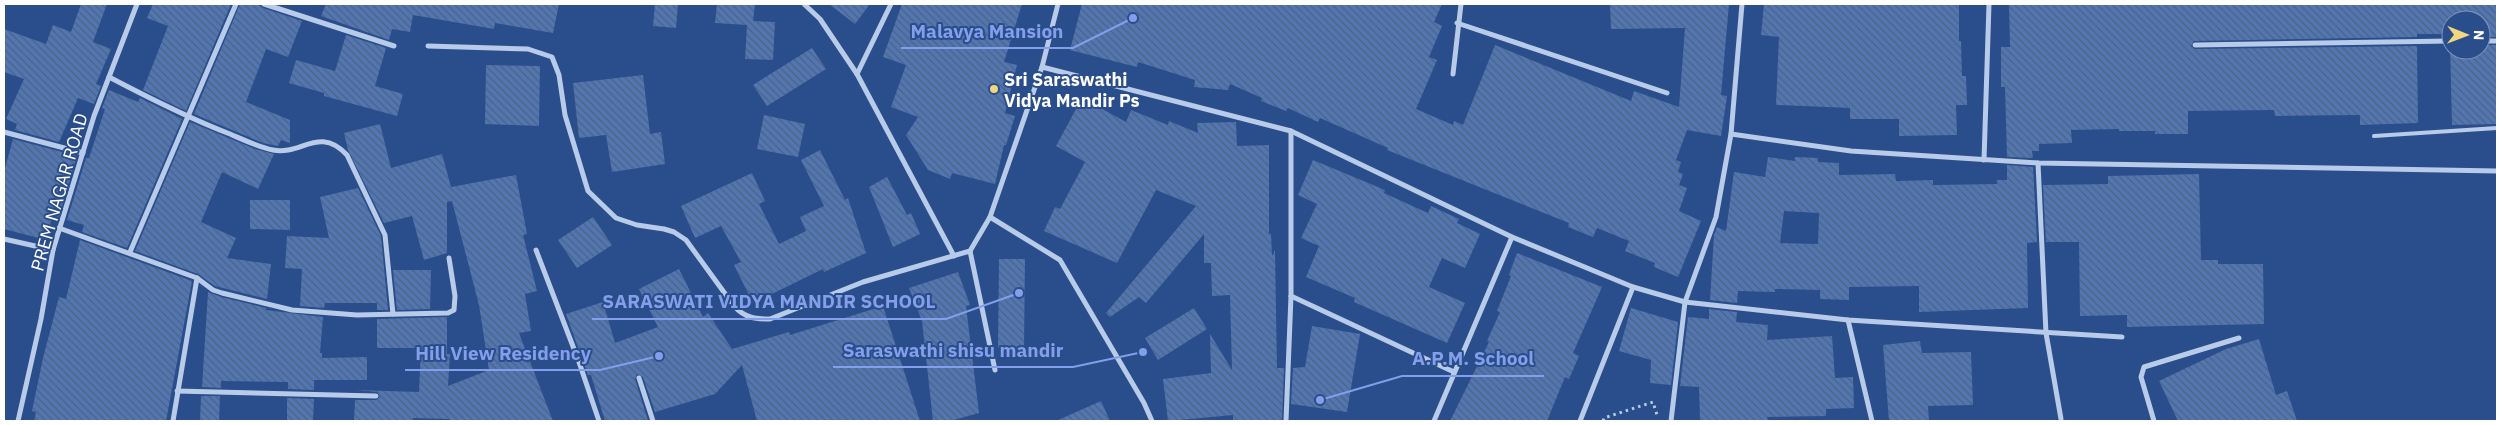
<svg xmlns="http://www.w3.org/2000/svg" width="2501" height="425" font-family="'IBM Plex Sans',sans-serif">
<defs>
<pattern id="building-back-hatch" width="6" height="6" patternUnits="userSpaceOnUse" patternTransform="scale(1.25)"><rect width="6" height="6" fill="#5276b2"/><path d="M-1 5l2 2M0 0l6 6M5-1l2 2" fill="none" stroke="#4f617f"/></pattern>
</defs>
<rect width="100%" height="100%" fill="#2a4d8b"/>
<g fill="url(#building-back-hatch)" fill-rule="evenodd">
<polygon points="81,4 107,4 93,42 111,49 96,84 101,86 94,104 78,98 59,142 15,130 17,124 6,119 24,79 4,72 4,29 46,44 53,25 71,32"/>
<polygon points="153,4 231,4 186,111 143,90 168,26 147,18"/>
<polygon points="240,4 257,4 263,8 302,21 288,57 266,49 246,102 290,120 290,143 281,140 278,146 263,143 194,114"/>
<polygon points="326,4 559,4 553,33 495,23 494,29 413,15 410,32 392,29 389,40 321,16"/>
<polygon points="655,4 678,4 676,28 653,26"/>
<polygon points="717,4 755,4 753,21 775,22 773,60 745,59 747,25 715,23"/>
<polygon points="829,4 870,4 855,24"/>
<polygon points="902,4 1022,4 1004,62 1017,65 1005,113 1015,116 1006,145 1004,145 995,184 952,173 950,179 928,170 906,135 918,117 891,107 906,65 883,57"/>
<polygon points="1082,4 1442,4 1434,22 1442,26 1429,57 1437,60 1416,109 1453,125 1454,121 1463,125 1495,45 1631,101 1634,91 1679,107 1685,28 1611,29 1610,4 1729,4 1721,95 1727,96 1721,136 1687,130 1676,160 1681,162 1678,172 1683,174 1679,185 1687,188 1679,211 1701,221 1678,277 1654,267 1655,263 1625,251 1629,241 1597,228 1593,237 1568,227 1569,223 1387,150 1388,148 1320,118 1318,122 1288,108 1286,111 1261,101 1262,98 1230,84 1228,90 1194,87 1195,80 1138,62 1137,67 1070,50"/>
<polygon points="1764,4 1959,4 1959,41 1961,41 1962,76 1966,76 1967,105 1956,105 1957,135 1899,136 1899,119 1850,119 1850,108 1776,105 1779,37 1761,35"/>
<polygon points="2009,4 2497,4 2497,37 2481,37 2481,20 2451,20 2451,37 2450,34 2417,34 2417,37 2194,41 2191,46 2195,49 2417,46 2418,123 2360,125 2360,115 2275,116 2274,110 2188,111 2188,134 2155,134 2155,131 2119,131 2119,129 2071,130 2072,143 2039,144 2039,151 2032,151 2033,158 2007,157 2005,87 2001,87 2001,47 2010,47"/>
<polygon points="346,35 386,48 375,86 403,94 397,116 324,96 324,93 289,83 296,60 335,71"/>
<polygon points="2450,45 2451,50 2481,50 2481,45 2497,45 2497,124 2452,125"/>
<polygon points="812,48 826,69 767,106 753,85"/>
<polygon points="486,65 540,66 539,126 485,124"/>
<polygon points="643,75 650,134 661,132 665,164 612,172 606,135 579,138 573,83"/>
<polygon points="109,90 138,102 140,98 182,119 127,248 82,232 84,225 67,220 86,158 89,158 105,109 102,108"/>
<polygon points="1082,98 1126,122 1131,110 1168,125 1169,121 1198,133 1197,123 1236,122 1237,146 1269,145 1269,234 1271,234 1272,256 1275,250 1277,368 1284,368 1282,421 1233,421 1233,415 1168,421 1163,379 1211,373 1210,334 1232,370 1230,295 1212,296 1211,263 1204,263 1204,234 1146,303 1139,297 1110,317 1106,313 1196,206 1156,190 1117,263 1044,231 1055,207 1060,209 1085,162 1056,146"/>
<polygon points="764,115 805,124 798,157 757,149"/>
<polygon points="190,122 255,149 274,154 258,189 222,172 201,222 236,238 227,258 271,264 267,299 215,286 198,274 135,251"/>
<polygon points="380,124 391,168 442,154 451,187 516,175 527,234 523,235 537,291 525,294 531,331 519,333 553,421 450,421 449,419 413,418 413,421 354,421 355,400 376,400 380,397 377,392 356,390 419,392 421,348 377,348 377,319 447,317 447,354 450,354 448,386 489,370 479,305 452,201 447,202 447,253 424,260 412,216 384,223 348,150 344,133"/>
<polygon points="13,139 77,156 59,217 53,215 46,240 4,229 4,172"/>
<polygon points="820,150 845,200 848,198 866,253 824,272 823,269 753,303 734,265 741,262 721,226 695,238 681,206 752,173 765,201 759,204 779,244 806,231 800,217 824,206 801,160"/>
<path d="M1768,157L1795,161V157L1818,158V162L1839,163V175L1895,174L1896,181L1933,180V185L1997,184V180H2007V165L2033,167L2037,242L2027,243L2028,308L1919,312V286L1849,287V300L1820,299V290L1775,289V292L1738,291L1737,303L1710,300L1714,235L1717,227L1726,231L1734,172L1765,177ZM1784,211L1819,213L1818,244L1780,243Z"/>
<polygon points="1313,160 1385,190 1384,193 1428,213 1431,206 1459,219 1457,223 1480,234 1465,268 1442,258 1429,287 1465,303 1447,343 1354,302 1355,298 1306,277 1319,246 1301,238 1317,204 1298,195"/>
<polygon points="2199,174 2201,260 2218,260 2218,264 2263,264 2264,324 2127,327 2127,315 2080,316 2079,242 2046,242 2043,185 2108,184 2108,176"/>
<polygon points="887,177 907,215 911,213 920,234 893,247 869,187"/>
<polygon points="357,186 381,236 388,310 377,310 377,303 325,303 324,308 300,306 302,269 285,268 287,236 329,238 320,197 358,188"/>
<polygon points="250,200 290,200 290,230 250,229"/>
<polygon points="593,217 612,245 577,268 558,240"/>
<polygon points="80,240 192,281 166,421 34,421 36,412 32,411 43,358 59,297 66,299"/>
<polygon points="1517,253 1602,287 1573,353 1579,356 1569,379 1565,377 1547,421 1450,421 1489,342 1487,341 1500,312 1497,311 1511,276 1509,275"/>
<polygon points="999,259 1025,259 1024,349 998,348"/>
<polygon points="679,269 703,317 708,313 732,349 789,332 790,335 883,306 920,421 757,421 742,365 715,394 655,412 643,377 637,374 635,379 648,421 605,421 591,375 588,375 566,314 603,302 615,343 658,327 639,289"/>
<polygon points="393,270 431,270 430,309 397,310"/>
<polygon points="958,272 970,305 966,306 979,413 950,421 933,421 922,321 909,288"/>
<polygon points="208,292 221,297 266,308 266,310 323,317 320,353 322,353 322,358 367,357 367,380 314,380 314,390 288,389 288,382 221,381 221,388 202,387"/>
<polygon points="1194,308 1207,329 1158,360 1145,338"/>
<polygon points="1631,308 1678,322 1671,385 1650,383 1651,360 1619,351"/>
<polygon points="1709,309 1737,312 1736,322 1768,325 1767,340 1832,336 1835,378 1853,377 1854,408 1826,409 1826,416 1767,417 1768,421 1700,421 1699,387 1680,386 1688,317 1709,319"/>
<polygon points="1312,326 1360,334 1347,412 1291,404 1293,368 1305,367"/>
<polygon points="2259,339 2276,395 2287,391 2297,421 2178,421 2159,381 2226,349"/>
<polygon points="1920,341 1922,353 1971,352 1973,405 1928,406 1929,421 1889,421 1883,345"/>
<polygon points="201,396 220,396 219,421 200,421"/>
<polygon points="287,398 314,399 313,421 287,421"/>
<polygon points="1101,401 1110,421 1056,421"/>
</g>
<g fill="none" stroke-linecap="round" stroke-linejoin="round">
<polyline stroke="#b8cbe9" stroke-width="3" stroke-dasharray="2.5 4" stroke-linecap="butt" points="1603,421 1604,418 1653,402 1658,418"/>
<polyline stroke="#b8cbe9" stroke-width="4" points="2374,136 2497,128"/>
<g stroke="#b8cbe9" stroke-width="5">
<polyline points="264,4 394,46"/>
<polyline points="804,4 820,19 857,74 954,256"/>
<polyline points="1457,23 1667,93"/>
<polyline points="2481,41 2497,41"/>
<polyline points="2195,45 2451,41"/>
<path d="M428,46L528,49L552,57L559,75L565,115L588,191L616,218L637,225L664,229L674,232L686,240L734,306C745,318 755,319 770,319L863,282L970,251L990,217L1060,260L1144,403L1152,421"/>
<polyline points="1042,67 1291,131 1512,237 1633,287 1685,302 1848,320 2122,337"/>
<polyline points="857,74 891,4"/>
<polyline points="1453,74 1461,4"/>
<path d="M109,77C149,98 188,118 230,134C244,140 258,147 273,150C301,156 319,125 347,155L385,235L393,314"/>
<polyline points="4,132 83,153"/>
<polyline points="1731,134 1851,151 2038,163 2497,171"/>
<polyline points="1984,160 1989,4"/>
<polyline points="2038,163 2046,333 2061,419"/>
<polyline points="990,217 1042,67 1058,4"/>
<polyline points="59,228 197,278 213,290 222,293 292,310 357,315 448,313 454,310 455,296 449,258"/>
<polyline points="4,239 53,250"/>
<polyline points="536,250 579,362 599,421"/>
<polyline points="970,251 995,370"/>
<polyline points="130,252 236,4"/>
<polyline points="1291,296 1454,372"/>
<polyline points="1848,320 1872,421"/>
<polyline points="639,378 653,421"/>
<polyline points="177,391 376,396"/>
<polyline points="18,421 41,319 53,250 94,116 137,4"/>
<polyline points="173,421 197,278"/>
<polyline points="1286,421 1291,296 1291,131"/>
<polyline points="1434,421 1512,237"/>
<polyline points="1580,421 1633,287"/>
<polyline points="1671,421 1685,302 1716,217 1731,134 1742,4"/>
<polyline points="2154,421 2141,377 2144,367 2239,338"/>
</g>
</g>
<circle fill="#f0d77f" stroke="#2a4d8b" stroke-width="2" cx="994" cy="89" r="5"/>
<g text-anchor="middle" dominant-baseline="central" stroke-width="4" stroke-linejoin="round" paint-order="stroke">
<g font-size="18" font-weight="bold" fill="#fff" stroke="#2a4d8b" text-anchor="start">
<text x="1004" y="79">Sri Saraswathi<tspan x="1004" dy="21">Vidya Mandir Ps</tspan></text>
</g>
<g font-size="18" fill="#fff" stroke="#2a4d8b">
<text transform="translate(59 192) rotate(-74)">PREM NAGAR ROAD</text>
</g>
</g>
<path fill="none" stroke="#839eea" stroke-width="2" d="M1133 18L1073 48H901M1019 293L946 319H592M1143 352L1073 367H833M659 356L600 370H405M1320 400L1402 376H1544"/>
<g fill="#839eea" stroke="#2a4d8b" stroke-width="2">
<circle cx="1133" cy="18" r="5"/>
<circle cx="1019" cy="293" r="5"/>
<circle cx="1143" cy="352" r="5"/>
<circle cx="659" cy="356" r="5"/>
<circle cx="1320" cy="400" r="5"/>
</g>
<g font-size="19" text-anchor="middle" font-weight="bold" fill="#839eea" stroke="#2a4d8b" stroke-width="4" stroke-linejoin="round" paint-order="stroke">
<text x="987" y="38">Malavya Mansion</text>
<text x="769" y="308">SARASWATI VIDYA MANDIR SCHOOL</text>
<text x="953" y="357">Saraswathi shisu mandir</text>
<text x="503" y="360">Hill View Residency</text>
<text x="1473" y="365">A.P.M. School</text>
</g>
<rect width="2501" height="425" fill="none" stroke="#ffffff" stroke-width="10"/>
<g transform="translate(2466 35) rotate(91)"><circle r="24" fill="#2a4d8b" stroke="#7f94b9"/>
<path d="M0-4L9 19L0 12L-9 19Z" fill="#f0d77f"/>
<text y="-8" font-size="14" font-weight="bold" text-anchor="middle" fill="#ffffff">N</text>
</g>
</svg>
